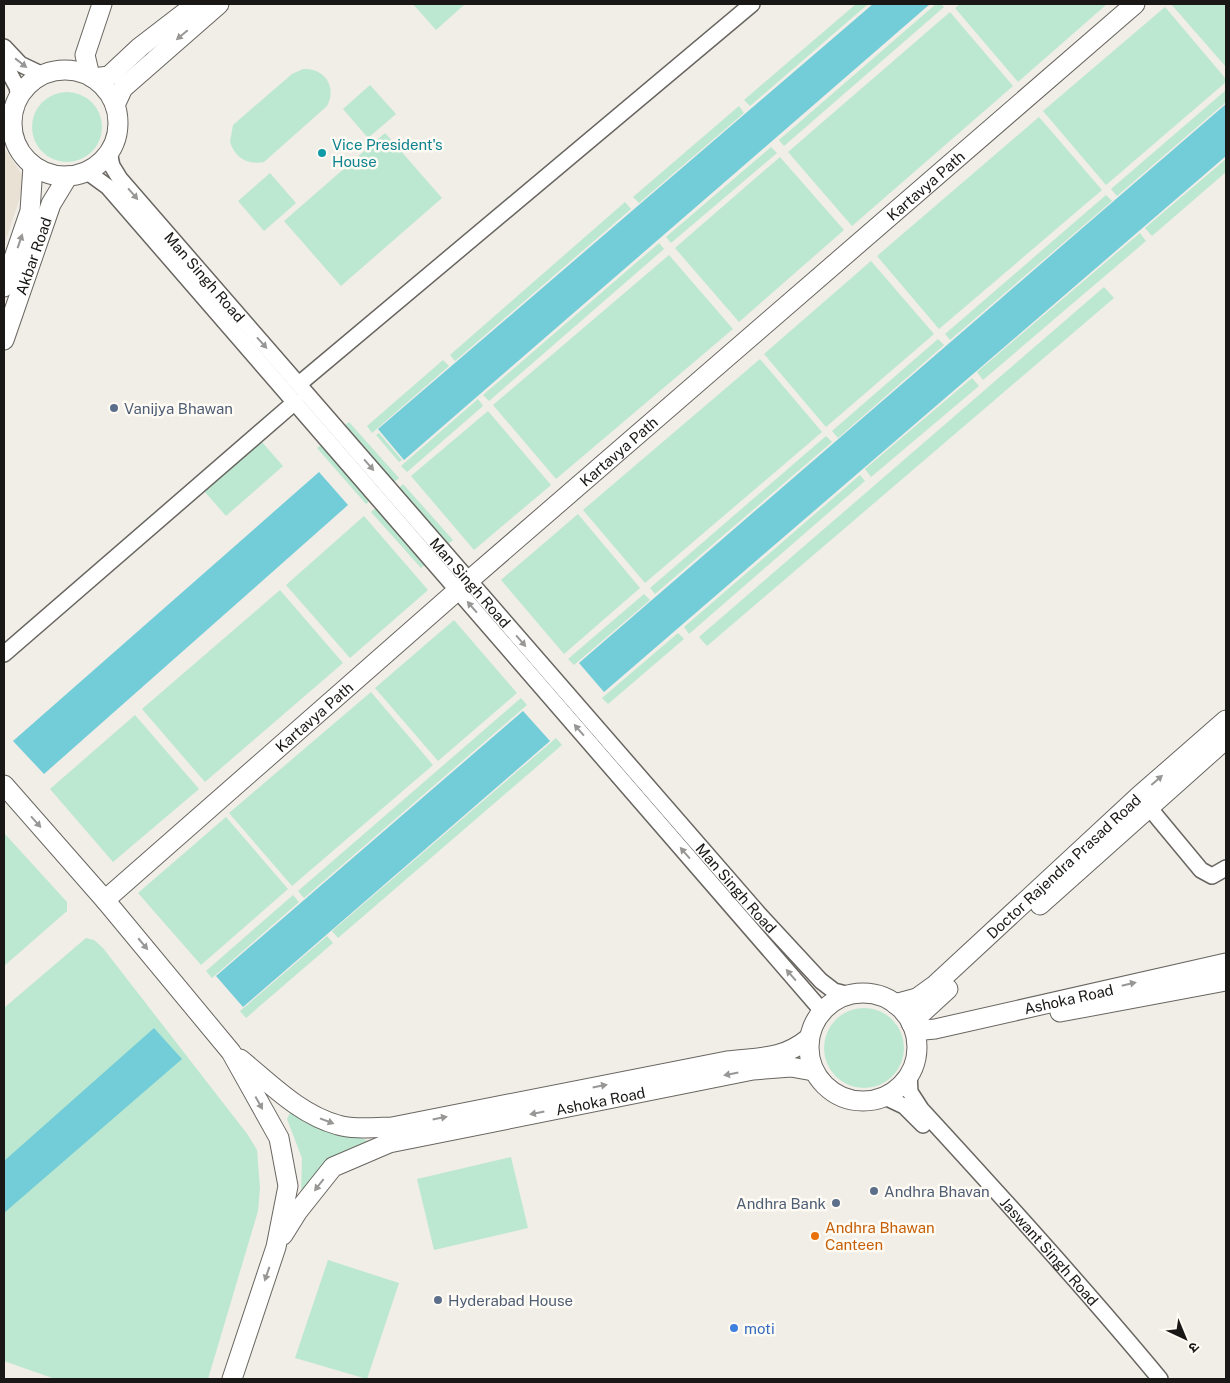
<svg xmlns="http://www.w3.org/2000/svg" width="1230" height="1383" font-family="'Public Sans','Noto Sans Devanagari',sans-serif">
<rect width="100%" height="100%" fill="#f1ede7"/>
<polygon fill="#e9e1d4" points="4,148 26,180 4,245"/>
<g fill="#bce8d1">
<polygon points="413,4 465,4 436,30"/>
<polygon points="856,4 868,4 750,106 744,100"/>
<polygon points="936,4 941,4 944,7 784,146 779,140"/>
<polygon points="960,4 1107,4 1018,82 955,8"/>
<polygon points="1171,4 1226,4 1226,67"/>
<polygon points="1165,7 1226,79 1226,82 1106,185 1043,111"/>
<polygon points="950,12 1013,86 852,226 788,152"/>
<path d="M303,69C325,68 337,87 327,106L264,162C247,165 235,158 230,142L233,125L292,74Z"/>
<polygon points="370,85 396,114 368,138 343,109"/>
<polygon points="1226,90 1226,102 1117,196 1111,189"/>
<circle cx="67" cy="127" r="35"/>
<polygon points="739,106 744,113 639,203 633,197"/>
<polygon points="1039,117 1102,190 939,329 877,256"/>
<polygon points="385,133 442,198 341,286 284,221"/>
<polygon points="771,147 777,153 671,243 666,237"/>
<polygon points="780,157 844,230 739,322 675,248"/>
<polygon points="1226,159 1226,172 1152,236 1145,228"/>
<polygon points="270,173 296,203 264,231 238,201"/>
<polygon points="1106,195 1112,201 950,340 945,334"/>
<polygon points="625,202 631,209 455,361 450,355"/>
<polygon points="1140,233 1146,241 983,380 977,372"/>
<polygon points="659,243 664,249 489,401 483,395"/>
<polygon points="669,255 733,329 556,479 493,405"/>
<polygon points="871,261 934,334 826,427 764,354"/>
<polygon points="1104,287 1114,298 707,646 699,637"/>
<polygon points="938,339 944,345 838,438 832,431"/>
<polygon points="760,359 822,432 645,583 583,510"/>
<polygon points="443,360 449,366 372,433 367,426"/>
<polygon points="972,378 979,386 871,477 865,469"/>
<polygon points="478,399 483,406 407,472 401,466"/>
<polygon points="488,411 551,485 474,550 411,476"/>
<polygon points="349,422 399,478 393,483 343,427"/>
<polygon points="379,433 402,460 399,462 376,435"/>
<polygon points="826,436 832,442 655,594 650,588"/>
<polygon points="261,441 283,466 226,516 204,491"/>
<polygon points="323,443 372,499 366,504 317,448"/>
<polygon points="860,475 865,481 689,634 684,627"/>
<polygon points="403,484 453,540 447,545 398,489"/>
<polygon points="377,507 427,563 421,568 371,512"/>
<polygon points="578,514 640,588 564,654 501,580"/>
<polygon points="364,516 428,590 350,658 286,585"/>
<polygon points="280,590 343,663 205,782 142,709"/>
<polygon points="644,594 650,600 574,665 568,659"/>
<polygon points="454,620 517,693 438,761 375,688"/>
<polygon points="678,633 684,639 608,704 602,698"/>
<polygon points="371,692 433,765 292,886 229,813"/>
<polygon points="521,698 527,705 304,898 298,891"/>
<polygon points="135,715 199,789 113,862 50,789"/>
<polygon points="556,738 562,745 338,938 332,931"/>
<polygon points="226,817 288,889 201,965 138,893"/>
<polygon points="4,833 67,902 67,911 4,966"/>
<polygon points="293,895 299,902 212,978 206,971"/>
<polygon points="327,936 333,943 246,1018 240,1011"/>
<polygon points="86,938 94,940 103,948 248,1135 257,1150 260,1188 258,1211 208,1379 55,1379 4,1361 4,1008"/>
<circle cx="864" cy="1048" r="40"/>
<polygon points="291,1111 371,1142 337,1154 319,1170 301,1198 302,1158 287,1119"/>
<polygon points="511,1157 528,1228 434,1250 417,1179"/>
<polygon points="328,1260 399,1283 367,1379 295,1358"/>
</g>
<g fill="#72cdd8">
<polygon points="873,4 930,4 404,460 378,429"/>
<polygon points="1226,104 1226,156 604,692 579,663"/>
<polygon points="319,472 348,505 44,774 13,741"/>
<polygon points="523,711 550,741 243,1007 216,976"/>
<polygon points="154,1028 182,1059 4,1213 4,1161"/>
</g>
<g fill="none" stroke-linecap="round" stroke-linejoin="round">
<g stroke="#696661" stroke-width="18">
<g id="minor">
<polyline points="4,47 20,64 43,75"/>
<polyline points="4,63 17,87 19,97"/>
<path id="s1" d="M109,152L112,166L120,179L758,913L821,981L834,991L850,995"/>
<polyline points="86,171 108,187 823,1012"/>
<polyline points="299,384 752,4"/>
<polyline points="4,654 295,402"/>
<polyline points="1142,799 1201,870 1212,876 1226,868"/>
<path id="s2" d="M909,1074L910,1092L921,1109C1003,1198 1083,1286 1160,1379"/>
<polyline points="885,1097 904,1106 923,1125"/>
</g>
</g>
<g stroke="#696661" stroke-width="21">
<g id="major">
<circle cx="65" cy="123" r="53"/>
<polyline points="90,76 85,55 102,4"/>
<polyline points="93,78 109,76 140,47 196,4"/>
<polyline points="115,105 123,88 219,4"/>
<polyline points="4,287 30,211 33,166"/>
<path id="s3" d="M4,340L51,204L68,176"/>
<polyline points="4,785 105,900 231,1052 279,1138 288,1186 276,1247 232,1379"/>
<path id="s4" d="M105,900L458,590L1135,4"/>
<polyline points="1040,905 1226,739"/>
<circle cx="863" cy="1047" r="54"/>
<path id="s5" d="M895,1004L917,998L935,985L1139,796L1226,720"/>
<polyline points="1060,1012 1226,981"/>
<polyline points="911,1023 948,989"/>
<path id="s6" d="M912,1025L924,1030L935,1029L1226,963"/>
<path d="M240,1059C271,1084 299,1114 338,1125C354,1130 376,1127 392,1127L727,1061C760,1057 782,1060 809,1038"/>
<path id="s7" d="M283,1235L298,1211L333,1167L389,1143L753,1070L791,1067L813,1071"/>
</g>
</g>
<use href="#minor" stroke="#fff" stroke-width="15"/>
<use href="#major" stroke="#fff" stroke-width="19"/>
</g>
<defs><path id="oneway-solid" d="M-6-.8H1V-3.2L6.5 0L1 3.2V.8H-6Z" transform="scale(1.25)"/></defs>
<g fill="#989796">
<use href="#oneway-solid" transform="translate(182 35) rotate(140)"/>
<use href="#oneway-solid" transform="translate(21 63) rotate(38)"/>
<use href="#oneway-solid" transform="translate(133 194) rotate(49)"/>
<use href="#oneway-solid" transform="translate(20 241) rotate(-71)"/>
<use href="#oneway-solid" transform="translate(262 343) rotate(48)"/>
<use href="#oneway-solid" transform="translate(369 465) rotate(49)"/>
<use href="#oneway-solid" transform="translate(472 607) rotate(-131)"/>
<use href="#oneway-solid" transform="translate(521 641) rotate(49)"/>
<use href="#oneway-solid" transform="translate(579 730) rotate(-131)"/>
<use href="#oneway-solid" transform="translate(1157 780) rotate(-41)"/>
<use href="#oneway-solid" transform="translate(36 822) rotate(48)"/>
<use href="#oneway-solid" transform="translate(685 853) rotate(-131)"/>
<use href="#oneway-solid" transform="translate(143 944) rotate(50)"/>
<use href="#oneway-solid" transform="translate(791 975) rotate(-131)"/>
<use href="#oneway-solid" transform="translate(1129 984) rotate(-13)"/>
<use href="#oneway-solid" transform="translate(731 1074) rotate(169)"/>
<use href="#oneway-solid" transform="translate(600 1086) rotate(-11)"/>
<use href="#oneway-solid" transform="translate(259 1103) rotate(61)"/>
<use href="#oneway-solid" transform="translate(537 1113) rotate(169)"/>
<use href="#oneway-solid" transform="translate(440 1118) rotate(-11)"/>
<use href="#oneway-solid" transform="translate(327 1121) rotate(21)"/>
<use href="#oneway-solid" transform="translate(319 1185) rotate(128)"/>
<use href="#oneway-solid" transform="translate(267 1274) rotate(109)"/>
</g>
<circle fill="#0f9aa8" stroke="#fefbf5" stroke-width="2" cx="322" cy="153" r="5"/>
<g fill="#5c6f8a" stroke="#fefbf5" stroke-width="2">
<circle cx="114" cy="408" r="5"/>
<circle cx="874" cy="1191" r="5"/>
<circle cx="836" cy="1203" r="5"/>
<circle cx="438" cy="1300" r="5"/>
</g>
<circle fill="#e8710a" stroke="#fefbf5" stroke-width="2" cx="815" cy="1236" r="5"/>
<circle fill="#3f7fe0" stroke="#fefbf5" stroke-width="2" cx="734" cy="1328" r="5"/>
<g text-anchor="middle" dominant-baseline="central" stroke-width="5" stroke-linejoin="round" paint-order="stroke">
<g font-size="15" fill="#0d838f" stroke="#fefbf5" text-anchor="start">
<text x="332" y="144">Vice President's<tspan x="332" dy="17">House</tspan></text>
</g>
<g font-size="15" fill="#1a1816" stroke="#fefbf5">
<text stroke="none"><textPath href="#s4" startOffset="1088">Kartavya Path</textPath></text>
<text stroke="none"><textPath href="#s3" startOffset="89">Akbar Road</textPath></text>
<text stroke="none"><textPath href="#s1" startOffset="159">Man Singh Road</textPath></text>
<text stroke="none"><textPath href="#s4" startOffset="682">Kartavya Path</textPath></text>
<text stroke="none"><textPath href="#s1" startOffset="564">Man Singh Road</textPath></text>
<text stroke="none"><textPath href="#s4" startOffset="278">Kartavya Path</textPath></text>
<text stroke="none"><textPath href="#s5" startOffset="220">Doctor Rajendra Prasad Road</textPath></text>
<text stroke="none"><textPath href="#s1" startOffset="969">Man Singh Road</textPath></text>
<text stroke="none"><textPath href="#s6" startOffset="161">Ashoka Road</textPath></text>
<text stroke="none"><textPath href="#s7" startOffset="361">Ashoka Road</textPath></text>
<text stroke="none"><textPath href="#s2" startOffset="230">Jaswant Singh Road</textPath></text>
</g>
<g font-size="15" fill="#4e5e75" stroke="#fefbf5" text-anchor="start">
<text x="124" y="408">Vanijya Bhawan</text>
<text x="884" y="1191">Andhra Bhavan</text>
<text x="826" y="1203" text-anchor="end">Andhra Bank</text>
<text x="448" y="1300">Hyderabad House</text>
</g>
<g font-size="15" fill="#c56008" stroke="#fefbf5" text-anchor="start">
<text x="825" y="1227">Andhra Bhawan<tspan x="825" dy="17">Canteen</tspan></text>
</g>
<g font-size="15" fill="#366cbe" stroke="#fefbf5" text-anchor="start">
<text x="744" y="1328">moti</text>
</g>
</g>
<rect width="1230" height="1383" fill="none" stroke="#1a1816" stroke-width="10"/>
<g transform="translate(1185 1338) rotate(136)" stroke="#fefbf5" stroke-width="4" paint-order="stroke">
<path d="M0-4L9 19L0 12L-9 19Z" fill="#1a1816"/>
<text y="-8" font-size="14" font-weight="bold" text-anchor="middle" fill="#1a1816">उ</text>
</g>
</svg>
